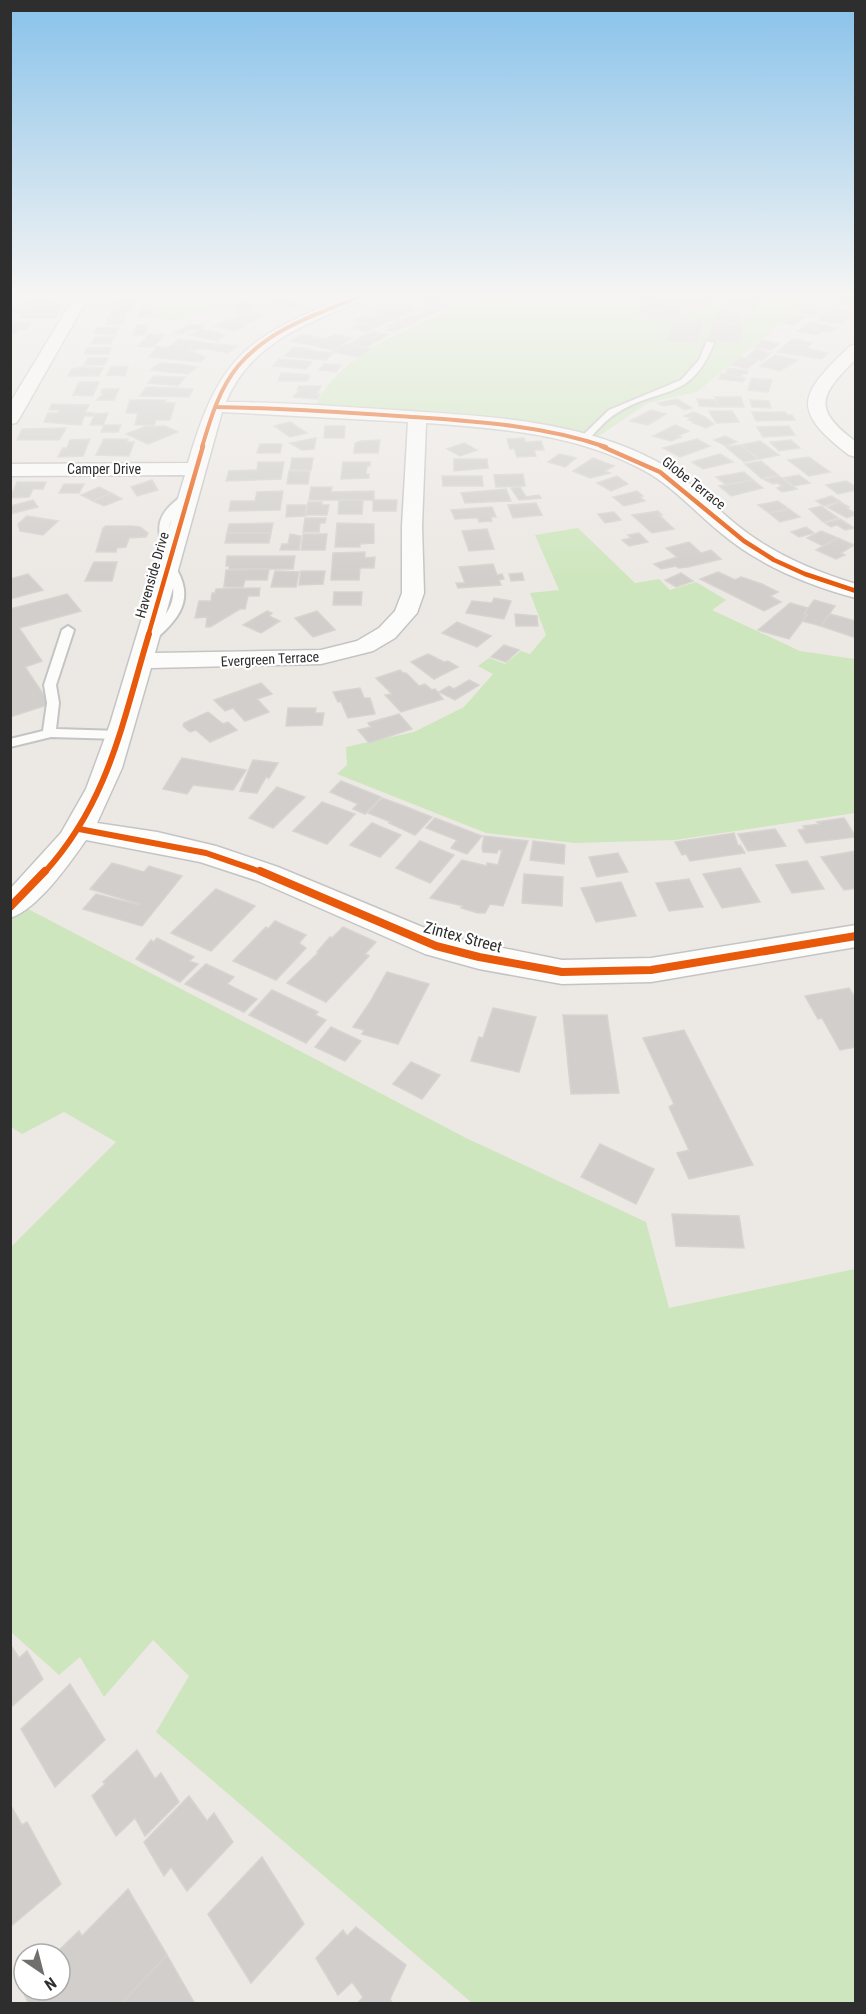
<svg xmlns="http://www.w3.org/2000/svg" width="866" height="2014" font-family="'Roboto Condensed',sans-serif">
<rect width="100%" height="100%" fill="#ece8e4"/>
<g fill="#cee6be">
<polygon points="161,296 247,296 203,313 193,311 177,321 150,317"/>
<path d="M483,296H814L697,392L648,403L590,442L557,433L313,410C339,349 426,322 483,296Z"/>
<polygon points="578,528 635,583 659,579 670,590 696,582 726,600 712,610 800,651 855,659 855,813 675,840 575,843 486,833 337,774 347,765 346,747 414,732 464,707 493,674 478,666 489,658 505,664 521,651 530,654 546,635 530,593 559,590 535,535"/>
<polygon points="11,900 466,1138 646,1222 669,1308 855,1269 855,2003 472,2003 156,1732 189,1676 153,1640 104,1697 80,1657 59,1675 11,1632 11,1247 116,1142 64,1112 22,1134 11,1127"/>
</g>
<g fill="#d1cecb" stroke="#d7d4d0" stroke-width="1.5">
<polygon points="426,296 431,296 442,299 434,303 419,299"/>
<polygon points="642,296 693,296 690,307 640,302"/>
<polygon points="693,296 708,297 705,309 690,308"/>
<polygon points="730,296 756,296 754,309 727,307"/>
<polygon points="845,296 856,296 856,305 838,301"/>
<polygon points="280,299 301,305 276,311 260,307"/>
<polygon points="31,301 54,301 51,305 63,305 56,318 19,318 20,314 10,314 10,309 24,309"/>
<polygon points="117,301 135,301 130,312 126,312 124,316 110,316"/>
<polygon points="243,302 256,305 246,310 233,307"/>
<polygon points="642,303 685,306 683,313 639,309"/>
<polygon points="383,305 395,309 409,313 393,320 378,316 382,314 371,310"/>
<polygon points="404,305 418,309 409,313 395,309"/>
<polygon points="142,307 154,307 150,316 138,316"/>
<polygon points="429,307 441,310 426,317 419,315 428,311 423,310"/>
<polygon points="805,308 821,311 815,316 799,313"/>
<polygon points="830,308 849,312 845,316 850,317 838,324 818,320"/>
<polygon points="240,309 266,315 260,318 234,312"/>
<polygon points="639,309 683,313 681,318 637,314"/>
<polygon points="717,309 740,310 738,323 714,321"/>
<polygon points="241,315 258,319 243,324 247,325 235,331 214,326"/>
<polygon points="794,315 804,317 794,325 784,323"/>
<polygon points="365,316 373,318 377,316 392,320 376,327 354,320"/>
<polygon points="413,316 422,318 409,325 396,321"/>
<polygon points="108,318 126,318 123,324 105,324"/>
<polygon points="674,319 703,321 698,343 667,341"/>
<polygon points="398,322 408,325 394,331 386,330 393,327 388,326"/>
<polygon points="713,322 743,325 739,343 708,340"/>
<polygon points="809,322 837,328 828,332 803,327"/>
<polygon points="10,323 30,323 27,329 20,329 16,334 10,334"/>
<polygon points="363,323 376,327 366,332 353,328"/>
<polygon points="190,324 204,326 198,330 192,329 182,334 174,333"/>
<polygon points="137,325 148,325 144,335 133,335"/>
<polygon points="119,327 115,335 94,333 96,328"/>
<polygon points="803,327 822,331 817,335 798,331"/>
<polygon points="200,329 215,332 225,335 217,341 190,335"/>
<polygon points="373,331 388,335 366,347 350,343"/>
<polygon points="149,334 165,335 153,347 138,346"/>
<polygon points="302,334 326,339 335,334 352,338 333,350 318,347 320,345 317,346 291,341"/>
<polygon points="95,337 114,337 111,344 91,344"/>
<polygon points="179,339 216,344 237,346 228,353 206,349 188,350 206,357 200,362 149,357 157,346 167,348"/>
<polygon points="793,339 812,343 806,348 828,353 822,359 777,352"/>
<polygon points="763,340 779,344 771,350 754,347"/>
<polygon points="346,344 370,349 359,357 332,352"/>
<polygon points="112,347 109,354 84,354 87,348"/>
<polygon points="294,347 309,349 307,350 333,353 326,360 284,356"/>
<polygon points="756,349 771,353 762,361 747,357"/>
<polygon points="775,355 798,360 780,371 760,366"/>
<polygon points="741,357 757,361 747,369 731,365"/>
<polygon points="88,358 108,358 104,365 84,365"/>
<polygon points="279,359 293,360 312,362 306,369 273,366"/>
<polygon points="160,363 178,364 198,367 188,374 150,370"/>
<polygon points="324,364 341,365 336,372 319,370"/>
<polygon points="128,366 125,376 107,375 111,367"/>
<polygon points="82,367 103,368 99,376 68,376 72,369"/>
<polygon points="728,368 748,371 747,374 742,374 741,377 725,375"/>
<polygon points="281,373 302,374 310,375 307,381 278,381"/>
<polygon points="721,374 741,377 745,378 743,382 719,379"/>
<polygon points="154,376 171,377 185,377 178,386 148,383"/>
<polygon points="752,378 772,380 768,392 748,390"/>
<polygon points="79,382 99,382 93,396 73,395"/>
<polygon points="299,386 321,386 317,394 320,394 317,399 293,397 300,390 297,390"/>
<polygon points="146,387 193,389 189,397 140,396"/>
<polygon points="102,389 119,389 114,400 97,400 104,393 101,393"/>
<polygon points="715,397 741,397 744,407 718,407"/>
<polygon points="677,399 692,408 685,410 675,404 663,406 658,403"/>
<polygon points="697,399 716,400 718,407 699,406"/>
<polygon points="130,400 166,400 164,403 175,403 170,420 156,420 154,425 135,425 138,413 126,413"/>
<polygon points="750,400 769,401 771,408 752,407"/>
<polygon points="52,404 89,405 85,412 94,413 93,416 84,416 81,425 44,422 48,413 59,413 60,410 49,410"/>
<polygon points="651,410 666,414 648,425 630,421"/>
<polygon points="709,411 732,411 739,422 716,423"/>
<polygon points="693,412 705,417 714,424 706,428 693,423 695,422 688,420 691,418 684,416"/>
<polygon points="752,412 785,412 787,415 792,415 795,420 756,421"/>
<polygon points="108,413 103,425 90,425 95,414"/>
<polygon points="290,422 307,433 290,437 274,426"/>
<polygon points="104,425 121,425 118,432 101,432"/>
<polygon points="675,425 689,431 677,436 681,437 671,441 653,436"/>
<polygon points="147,426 165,426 178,432 148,444 126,434"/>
<polygon points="325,426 345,426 344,438 324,438"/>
<polygon points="789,426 795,435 763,437 757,427"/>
<polygon points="66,428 59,440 17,440 22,429"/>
<polygon points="725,436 737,442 726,446 714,440"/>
<polygon points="316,438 314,449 302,450 290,443"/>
<polygon points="524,438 525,442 541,441 544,450 534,450 536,456 517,457 514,448 510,449 507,439"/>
<polygon points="90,439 83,456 58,457 63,448 67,448 70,440"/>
<polygon points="104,439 128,439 127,442 134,442 129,456 96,455"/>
<polygon points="697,439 710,446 680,457 663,448"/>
<polygon points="380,440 378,453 354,453 355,443 361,441"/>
<polygon points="791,440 800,448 779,451 770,442"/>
<polygon points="760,441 779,455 760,459 741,445"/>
<polygon points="464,443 477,450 460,456 447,449"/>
<polygon points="260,444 282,444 280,453 257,453"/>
<polygon points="740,445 758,459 744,462 726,447"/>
<polygon points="559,454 576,458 565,467 548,462"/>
<polygon points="720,454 733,462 703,469 692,462"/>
<polygon points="809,457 830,472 809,476 788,460"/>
<polygon points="292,458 313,458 311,470 290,470"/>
<polygon points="593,458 614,466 605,471 610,473 590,478 573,471"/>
<polygon points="454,459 487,459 488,468 454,471"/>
<polygon points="761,461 778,475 761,478 745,464"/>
<polygon points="258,462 284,462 281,479 226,481 229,471 257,470"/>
<polygon points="343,462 370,462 370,466 367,466 366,474 369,474 369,478 341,479"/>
<polygon points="289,471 310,471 308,484 287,484"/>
<polygon points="744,472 753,480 726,485 716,477"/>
<polygon points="523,474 525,486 496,487 494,475"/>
<polygon points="799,475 810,483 794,486 783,478"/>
<polygon points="442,476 482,476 483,486 443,486"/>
<polygon points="617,476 628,484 611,491 597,483"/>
<polygon points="779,476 797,489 782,492 777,488 782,486 777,483 773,484 763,479"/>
<polygon points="152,480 158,490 137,496 131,487"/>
<polygon points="753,480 763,488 731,496 719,486"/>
<polygon points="846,481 856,487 856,490 838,494 826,485"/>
<polygon points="17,482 46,482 43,489 33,489 29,497 10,498"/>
<polygon points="64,484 84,484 79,493 59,493"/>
<polygon points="99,487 111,493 93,501 81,495"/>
<polygon points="311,487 332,487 331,492 374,491 374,500 309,500"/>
<polygon points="520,487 526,497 539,495 541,498 519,500 511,488"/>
<polygon points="506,489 511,501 465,503 461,493"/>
<polygon points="283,491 280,510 229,511 231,501 255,501 257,492"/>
<polygon points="637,491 643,496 640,497 645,501 624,506 613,497"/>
<polygon points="111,493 122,499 104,506 93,501"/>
<polygon points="831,496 840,501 824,506 816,501"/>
<polygon points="33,500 38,507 10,514 10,506"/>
<polygon points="339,500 363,500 362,514 338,514"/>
<polygon points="373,500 397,500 396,511 373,511"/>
<polygon points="778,501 789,509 769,513 758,505"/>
<polygon points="308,502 322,502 322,505 329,505 327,515 306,515"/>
<polygon points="840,502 849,507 847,508 856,514 847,518 827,507"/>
<polygon points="536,503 542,515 513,518 508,505"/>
<polygon points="287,505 306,505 305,516 286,517"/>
<polygon points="821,506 838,518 823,522 809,509"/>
<polygon points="492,507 496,517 491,517 492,521 479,522 478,518 472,518 455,519 451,510"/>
<polygon points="789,509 800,517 780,522 769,513"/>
<polygon points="658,511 662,515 659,515 674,529 652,533 632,515"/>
<polygon points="614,512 621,520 605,523 598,514"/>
<polygon points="27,516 58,521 43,535 20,531 18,524"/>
<polygon points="305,518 326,518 325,523 320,523 319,532 303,532"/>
<polygon points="840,519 854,528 845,530 837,525 831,527 825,523"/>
<polygon points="273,523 271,533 227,533 229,524"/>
<polygon points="337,523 374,524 374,543 360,544 360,547 335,547"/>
<polygon points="106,526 131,526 140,527 148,533 146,537 129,538 126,547 117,548 116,552 96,552 103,528"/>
<polygon points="806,527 814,533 799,537 791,532"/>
<polygon points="487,529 494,549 469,551 462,531"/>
<polygon points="821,531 838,538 823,546 807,538"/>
<polygon points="227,533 271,533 269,543 225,543"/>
<polygon points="639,533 648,542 629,546 622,540 631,538 628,535"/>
<polygon points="290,534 301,536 299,550 280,550 282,544 288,544"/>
<polygon points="303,534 327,534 325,550 301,550"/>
<polygon points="838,538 854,545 841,553 845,555 836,559 816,550"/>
<polygon points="689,542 701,553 711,550 721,559 688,567 678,568 676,566 661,569 654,564 677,557 666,548"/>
<polygon points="365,552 365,558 375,557 374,568 360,568 359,580 331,580 333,553"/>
<polygon points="227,556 295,556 293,569 229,569 229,566 226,566"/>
<polygon points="94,562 117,562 112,581 85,581"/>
<polygon points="493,564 497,575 502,574 504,579 499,580 501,585 458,588 456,583 465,583 459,567"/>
<polygon points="269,569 267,580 245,580 243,587 224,587 226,570"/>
<polygon points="275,571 299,572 296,587 271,587"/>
<polygon points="301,571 325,571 323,584 299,585"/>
<polygon points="718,572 735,580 741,577 762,584 778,592 770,596 781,602 764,611 700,579"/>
<polygon points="522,573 524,580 511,581 509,574"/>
<polygon points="681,573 693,581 676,587 665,580"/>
<polygon points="28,574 43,590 10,599 10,579"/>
<polygon points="260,588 259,596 248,596 245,609 240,609 210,627 206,627 207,617 195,618 199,601 211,601 212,593 215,593 216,589"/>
<polygon points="334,592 362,592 361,605 333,605"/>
<polygon points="67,594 81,611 19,628 42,661 25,667 50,704 10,717 10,609"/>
<polygon points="494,598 511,601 504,619 466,613 472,601 492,603"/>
<polygon points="814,600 835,606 821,626 802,621 807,615 804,614"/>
<polygon points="790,603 808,608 804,614 807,615 789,639 758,630"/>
<polygon points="267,611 272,613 269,616 280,621 261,633 243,625"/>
<polygon points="317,611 335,630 313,637 295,618"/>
<polygon points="515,614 537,616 538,626 516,626"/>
<polygon points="830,614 856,621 856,638 821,626"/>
<polygon points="457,622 491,636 477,647 442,633"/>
<polygon points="504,645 519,650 506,662 491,657"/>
<polygon points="428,654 444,662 448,661 458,667 434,679 411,662"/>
<polygon points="400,670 403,673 406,673 419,686 425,684 432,690 435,689 443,699 401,712 385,695 392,694 376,678"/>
<polygon points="469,680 479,685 455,700 439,692 449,686 454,689"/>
<polygon points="261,683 272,694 257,699 269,712 245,721 233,708 225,711 214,700"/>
<polygon points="360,688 364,698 370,698 375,714 348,718 341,702 338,702 333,692"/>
<polygon points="288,708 316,708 315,713 324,713 322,725 286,726"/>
<polygon points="208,712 223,724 228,722 237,730 210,742 196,730 190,732 183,726 184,723"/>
<polygon points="399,714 412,729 369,743 358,730 371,727 368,723"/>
<polygon points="182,758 246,770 233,790 193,785 187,794 163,789"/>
<polygon points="253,760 278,763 269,778 266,777 257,793 240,791"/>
<polygon points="341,781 381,797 365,814 353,809 358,804 330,792"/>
<polygon points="277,787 305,797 273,828 249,818"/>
<polygon points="382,798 404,806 432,817 415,835 389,823 391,822 368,813"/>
<polygon points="322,802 355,814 327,844 293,831"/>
<polygon points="435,818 482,836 467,854 451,848 457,840 426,828"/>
<polygon points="844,818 856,837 806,843 798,830 805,829 803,826 820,824 817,822"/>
<polygon points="372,823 401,835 380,857 350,845"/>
<polygon points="775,829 786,846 748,851 738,834"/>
<polygon points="734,833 738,846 740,845 745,853 690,861 686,854 682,855 675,842"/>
<polygon points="484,836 528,841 503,906 490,904 485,913 478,913 461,908 463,906 430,898 462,860 487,866 487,863 498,865 502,850 498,850 497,853 483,852 482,848"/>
<polygon points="420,841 454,855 430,883 396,868"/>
<polygon points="533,841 565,845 564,864 530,860"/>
<polygon points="856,851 856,888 844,890 821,857"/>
<polygon points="618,853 628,872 597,877 589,857"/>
<polygon points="807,861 824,889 792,893 776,865"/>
<polygon points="112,863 144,872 149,866 182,876 142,926 83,909 96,894 139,905 140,904 90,889"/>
<polygon points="740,868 760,902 722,908 703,874"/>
<polygon points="524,874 563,877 562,906 522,903"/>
<polygon points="689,879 703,907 669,911 656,883"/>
<polygon points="621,882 636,916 596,922 581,888"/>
<polygon points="216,889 255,906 211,951 171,933"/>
<polygon points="275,921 306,935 299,943 306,948 276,980 233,961 266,927 268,929"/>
<polygon points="343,927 376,942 365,954 369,956 326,1002 287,983 318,953 317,952 330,937 332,938"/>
<polygon points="157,938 194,957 189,961 198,964 180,982 136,959 151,940 154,942"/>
<polygon points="206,964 234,977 227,984 257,999 244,1012 185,984"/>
<polygon points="387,972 429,984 398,1044 362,1034 364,1030 353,1027 370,1002"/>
<polygon points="849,988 856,999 856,1047 840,1050 822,1018 818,1019 805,996"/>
<polygon points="272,990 318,1012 315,1015 326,1020 306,1043 249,1015"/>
<polygon points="493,1008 536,1017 519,1072 471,1061 479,1037 483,1038"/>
<polygon points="563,1015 607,1015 619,1093 571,1094"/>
<polygon points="331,1027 361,1041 345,1061 315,1047"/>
<polygon points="684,1030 753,1165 689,1179 677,1153 689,1150 669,1107 674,1104 643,1038"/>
<polygon points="411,1062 440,1075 422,1099 393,1084"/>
<polygon points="600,1144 654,1169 636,1204 581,1177"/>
<polygon points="672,1214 739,1216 744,1248 676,1246"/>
<polygon points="10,1644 19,1658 27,1651 43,1679 10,1708"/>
<polygon points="70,1684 105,1740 55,1787 21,1729"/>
<polygon points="137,1750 155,1779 161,1773 179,1802 145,1836 135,1818 116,1836 92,1796 105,1784 103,1782"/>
<polygon points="189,1796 207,1821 214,1813 233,1842 187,1891 171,1867 164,1876 144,1842"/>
<polygon points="10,1804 22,1825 27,1822 61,1884 10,1927"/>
<polygon points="262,1857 304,1924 251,1983 208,1914"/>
<polygon points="128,1889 167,1955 121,2004 29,2004 21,1988 24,1985 24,1990 60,1990 60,1954 55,1954 79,1931 82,1936"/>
<polygon points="356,1927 406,1965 390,1999 393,2004 357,2004 363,1997 352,1982 338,1995 316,1958 343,1930 347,1936"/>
<polygon points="167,1955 195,2004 121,2004"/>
</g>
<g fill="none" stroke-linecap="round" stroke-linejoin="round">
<g stroke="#c5c4c5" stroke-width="4">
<g id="service">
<path d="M707,341L714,343C690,403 661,385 617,413C605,420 596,432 586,442H580V438L609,410L681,380L699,360Z"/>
<path d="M185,494L194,496C173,517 159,523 178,554L173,557L169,556C151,528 159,511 185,494Z"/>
<path d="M170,564L174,565C196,598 180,619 152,642H144V636C168,617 184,596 165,567Z"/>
<polygon points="68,626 74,630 56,685 59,703 56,729 120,731 127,735 120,739 51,737 10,747 10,739 43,731 47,703 44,685 62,630"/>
</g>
</g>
<g stroke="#c5c4c5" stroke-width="3">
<g id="minor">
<polygon points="75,296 89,296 19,419 16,423 10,424 10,403"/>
<path d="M349,296H369L367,299C312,321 250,342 226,402C283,402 339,407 395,410C482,416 577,419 656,461C687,477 711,504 738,526C773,554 813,571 856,584V598C807,585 759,565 721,533C695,512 673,486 643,470C577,434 499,428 426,423L422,526L424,593L417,613L395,638L373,651L321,664L151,668L122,768L97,823L157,832L216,846L278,867L444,936L562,960L651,958L856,925V947L651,982L562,984L479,969L425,954L258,881L200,862L86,840C70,863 37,910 10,918V889L61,833L86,789L110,724L185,475L10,476V464L188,463C219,355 247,337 349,296ZM222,412L408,422L402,526V593L395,611L379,628L357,641L321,650L155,653Z"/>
<path d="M856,344V359C820,395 811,408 856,442V457L849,455C789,409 800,394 850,346Z"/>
</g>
</g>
<use href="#service" fill="#fcfcfb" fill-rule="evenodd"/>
<use href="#minor" fill="#fcfcfb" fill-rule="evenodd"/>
<g stroke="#fff" stroke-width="6">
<g id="cycleway-far3">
<path d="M216,407C277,408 338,412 398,416C468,421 539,424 606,447"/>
<path d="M202,447C210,420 219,389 238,366C269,329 319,313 362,296"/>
</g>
</g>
<g stroke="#fff" stroke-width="7">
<g id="cycleway-far2">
<polyline points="601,446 660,472 744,541 774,560 805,574 856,591"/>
<polyline points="148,636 203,446"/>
</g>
</g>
<g stroke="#fff" stroke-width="9">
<g id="cycleway-far1">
<polyline points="79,829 206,853 264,873"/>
<path d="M44,873C109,802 122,723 149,634"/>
</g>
</g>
<g stroke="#fff" stroke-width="11">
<g id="cycleway">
<polyline points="260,871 436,946 479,957 562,972 651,970 856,936"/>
<polyline points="10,907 45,871"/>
</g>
</g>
<use href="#cycleway-far3" stroke="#e8590c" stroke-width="4"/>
<use href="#cycleway-far2" stroke="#e8590c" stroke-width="4.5"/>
<use href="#cycleway-far1" stroke="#e8590c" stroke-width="6"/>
<use href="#cycleway" stroke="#e8590c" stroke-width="8"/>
</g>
<linearGradient id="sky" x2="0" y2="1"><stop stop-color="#88c2ea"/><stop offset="0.51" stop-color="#f6f5f3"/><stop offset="1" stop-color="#f6f5f3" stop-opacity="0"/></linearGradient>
<rect width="866" height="578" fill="url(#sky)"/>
<g text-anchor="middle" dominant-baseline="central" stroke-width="4.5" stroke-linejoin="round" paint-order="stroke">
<g font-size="14" fill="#2e2e2e" stroke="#fff">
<text x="104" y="469">Camper Drive</text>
<text transform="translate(694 483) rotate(38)">Globe Terrace</text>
<text transform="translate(152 575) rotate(-74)">Havenside Drive</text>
<text transform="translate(270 659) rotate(-3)">Evergreen Terrace</text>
</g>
<g font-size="16" fill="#2e2e2e" stroke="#fff">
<text transform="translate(463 937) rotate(15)">Zintex Street</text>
</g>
</g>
<rect width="866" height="2014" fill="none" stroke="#2e2e2e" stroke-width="24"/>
<g transform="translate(42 1972) rotate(145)"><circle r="28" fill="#ffffff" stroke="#ababab" stroke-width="1.5"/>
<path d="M0-4.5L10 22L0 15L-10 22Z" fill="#706f6e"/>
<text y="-9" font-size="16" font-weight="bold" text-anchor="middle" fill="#2e2e2e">N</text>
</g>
</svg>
